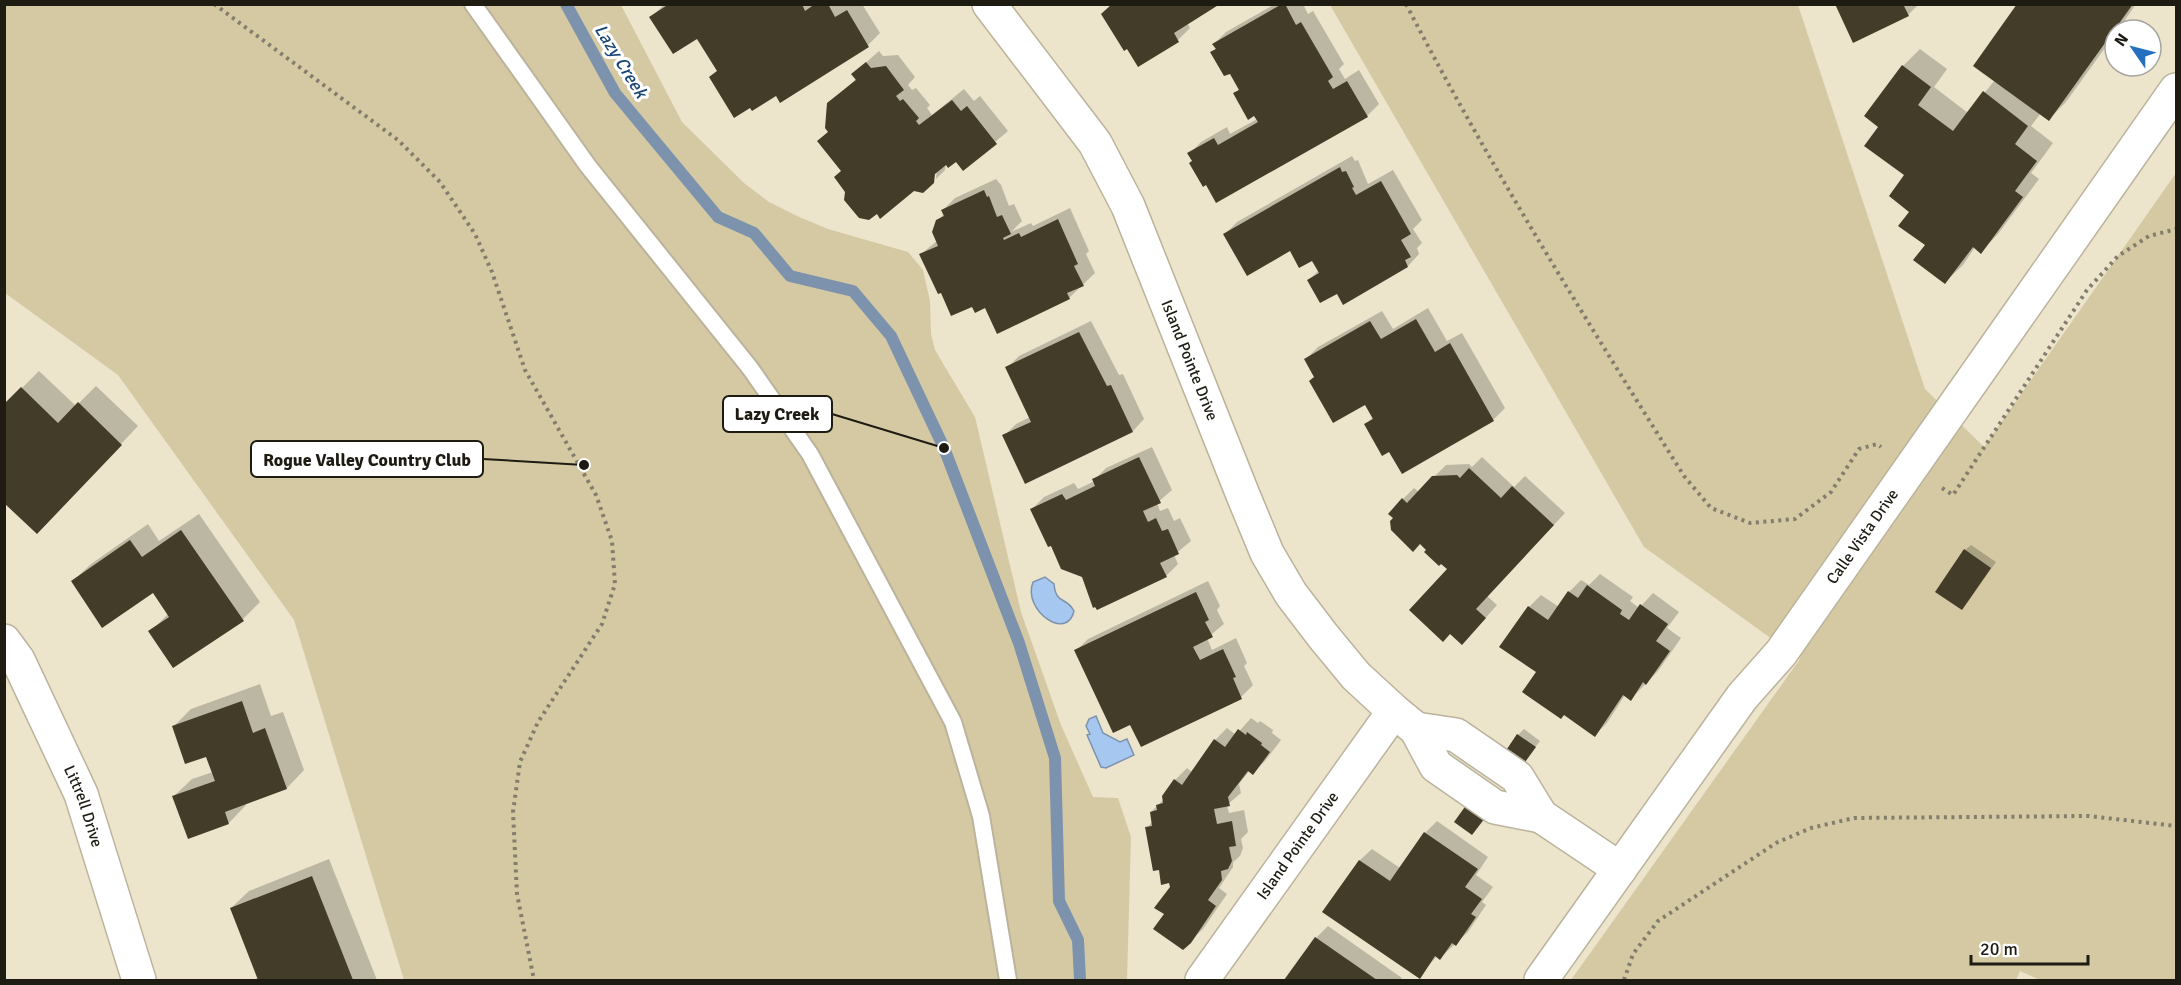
<svg xmlns="http://www.w3.org/2000/svg" width="2181" height="985" font-family="Signika,sans-serif">
<rect width="100%" height="100%" fill="#ece5cc"/>
<g fill="#d5c9a3">
<polygon points="5,5 621,5 682,122 744,183 769,202 797,216 828,229 908,252 923,270 930,301 931,334 935,350 975,417 1021,612 1061,725 1093,797 1118,798 1131,837 1127,980 404,980 294,620 118,375 5,293"/>
<polygon points="1330,5 1798,5 1925,389 1984,447 2176,173 2176,980 2040,980 2020,971 2016,980 1571,980 1800,659 1644,547"/>
</g>
<g fill="#a6c7ef" stroke="#7d93ad" stroke-width="1.5">
<path d="M1045,577L1054,584C1056,605 1066,596 1074,611C1067,642 1022,610 1033,582Z"/>
<polygon points="1096,716 1103,733 1120,742 1127,739 1134,755 1106,768 1101,767 1087,735 1090,734 1086,726 1089,719"/>
</g>
<g fill="#0003">
<polygon points="665,4 862,4 880,33 868,45 781,101 776,94 711,77 718,70 697,37 651,17"/>
<polygon points="1275,4 1303,4 1308,14 1313,11 1344,64 1339,69 1345,79 1359,70 1379,104 1367,116 1194,161 1189,154 1201,142 1227,127 1230,134 1257,119 1235,94 1240,88 1230,72 1212,52 1217,47 1214,44 1226,32"/>
<polygon points="1836,4 1919,4 1908,15"/>
<polygon points="2019,4 2136,4 2118,30 2115,30 2115,34 2066,102 2049,119 2041,113 2031,126 2053,143 2031,173 2039,179 1998,234 1981,252 1975,247 1963,265 1945,282 1911,211 1906,175 1881,127 1903,66 1920,49 1947,69 1934,87 1968,113 1995,80"/>
<polygon points="1187,23 1190,28 1178,40 1127,47"/>
<polygon points="879,51 883,56 898,55 915,77 908,85 912,90 916,88 930,105 927,108 932,115 964,89 974,101 980,96 1008,131 963,169 956,160 946,162 945,170 936,179 937,167 843,170 819,141 829,131 828,104 856,79 853,74"/>
<polygon points="1352,156 1355,161 1358,160 1368,184 1393,170 1422,220 1413,229 1422,243 1417,248 1419,254 1408,266 1343,303 1337,292 1309,280 1319,270 1313,259 1291,249 1225,234 1237,222"/>
<polygon points="996,179 1001,185 1009,206 1014,204 1022,221 1011,232 1031,223 1033,226 1070,208 1089,251 1086,254 1095,273 1069,298 973,305 921,254 937,241 937,221 945,213 943,210 955,198"/>
<polygon points="1428,308 1447,341 1462,333 1505,408 1493,420 1389,450 1366,424 1373,417 1365,403 1315,376 1306,359 1318,347 1382,311 1393,329"/>
<polygon points="1091,321 1119,375 1123,374 1144,419 1133,431 1025,482 1004,436 1016,424 1030,417 1007,368 1019,356"/>
<polygon points="39,371 76,406 96,386 138,426 54,515 22,388"/>
<polygon points="1152,447 1172,490 1157,503 1160,511 1168,508 1174,521 1180,518 1191,541 1174,555 1178,564 1166,576 1083,576 1032,509 1044,497 1074,483 1078,489 1095,481 1094,480 1106,468"/>
<polygon points="1482,457 1514,487 1525,476 1565,513 1487,596 1497,605 1474,631 1449,569 1428,549 1403,499 1414,488 1419,492 1446,465 1469,464 1472,467"/>
<polygon points="199,514 260,602 243,619 150,632 169,613 154,591 73,581 91,564 148,524 159,541"/>
<polygon points="1971,545 1996,562 1967,603 1965,550"/>
<polygon points="1600,574 1633,597 1630,601 1639,608 1653,593 1679,612 1667,628 1681,638 1658,671 1631,699 1625,695 1607,723 1595,735 1538,671 1529,607 1541,595 1559,607 1569,592 1581,580 1589,585"/>
<polygon points="1208,581 1220,606 1217,610 1224,624 1207,638 1212,650 1236,638 1247,663 1244,666 1253,685 1241,697 1141,745 1130,723 1076,651 1088,639"/>
<polygon points="260,684 271,716 283,712 304,770 287,788 245,803 246,805 229,823 174,796 192,779 213,772 207,755 174,726 191,709"/>
<polygon points="1251,718 1258,723 1260,721 1273,730 1272,733 1281,740 1265,761 1253,773 1250,770 1239,784 1241,793 1227,805 1229,813 1244,810 1248,832 1241,839 1243,848 1240,856 1233,862 1233,867 1219,888 1227,894 1203,929 1183,948 1166,914 1171,887 1170,881 1160,868 1147,828 1153,821 1151,812 1164,799 1175,780 1187,768 1192,772 1215,740 1227,728 1236,735"/>
<polygon points="1524,729 1540,741 1523,763 1518,735"/>
<polygon points="1437,821 1488,857 1476,875 1493,887 1482,902 1486,905 1468,932 1440,958 1437,956 1419,977 1325,912 1360,860 1372,849 1400,868 1425,833"/>
<polygon points="329,859 377,980 254,980 258,977 231,908 249,891"/>
<polygon points="1328,926 1402,978 1400,980 1286,980 1316,938"/>
</g>
<g fill="none" stroke-linecap="round" stroke-linejoin="round">
<polyline stroke="#7d93ad" stroke-width="12" points="566,4 615,93 718,217 754,233 790,276 853,291 891,336 944,448 1019,643 1055,758 1059,901 1078,940 1080,980"/>
</g>
<g fill="#433c29">
<polygon points="669,4 802,4 805,11 815,4 828,4 835,17 847,10 869,47 780,103 776,96 752,111 750,108 734,118 709,77 717,71 697,39 673,54 649,17"/>
<polygon points="1112,4 1220,4 1174,33 1179,42 1138,67 1127,49 1124,51 1101,14"/>
<polygon points="1282,4 1285,4 1296,25 1301,22 1333,77 1328,81 1333,89 1347,81 1368,117 1216,203 1206,185 1203,187 1189,163 1192,161 1187,153 1214,138 1218,145 1258,122 1254,116 1248,120 1233,93 1239,90 1230,74 1224,76 1210,52 1216,49 1212,44"/>
<polygon points="1835,4 1903,4 1909,16 1853,43"/>
<polygon points="2017,4 2133,4 2049,121 1973,66"/>
<polygon points="866,62 871,68 886,66 904,90 896,96 900,101 903,99 919,118 916,121 919,125 952,100 961,111 967,106 997,144 963,171 956,162 948,168 946,165 935,174 934,183 923,193 914,191 880,219 877,214 869,220 859,218 844,200 845,192 834,177 841,171 817,141 828,132 825,128 827,103 856,80 851,74"/>
<polygon points="1902,65 1931,87 1918,105 1953,131 1983,91 2028,126 2015,144 2037,161 2015,191 2023,197 1981,254 1973,247 1945,284 1913,260 1925,245 1898,226 1909,212 1889,196 1904,175 1864,146 1878,127 1864,116"/>
<polygon points="1340,167 1342,172 1346,171 1354,187 1352,188 1356,195 1381,181 1411,234 1401,240 1411,257 1405,260 1408,267 1343,305 1337,294 1320,303 1307,280 1319,273 1312,261 1299,268 1290,251 1247,276 1223,234"/>
<polygon points="984,190 987,197 989,196 997,217 1002,215 1011,234 1003,238 1004,240 1019,233 1021,237 1058,219 1078,264 1074,266 1084,286 1067,293 1070,299 997,334 985,308 975,313 972,307 951,316 941,293 938,294 919,254 938,246 932,232 936,220 944,216 941,210"/>
<polygon points="1416,319 1435,352 1450,343 1494,421 1402,474 1389,452 1382,456 1364,424 1373,419 1365,405 1333,423 1309,381 1314,377 1304,359 1370,321 1381,339"/>
<polygon points="1079,332 1107,386 1111,385 1133,432 1025,484 1002,435 1031,422 1005,367"/>
<polygon points="21,387 58,423 78,402 122,445 37,534 4,503 4,404"/>
<polygon points="1139,457 1161,503 1143,511 1148,522 1156,518 1162,531 1168,529 1179,554 1160,563 1167,577 1097,610 1095,607 1093,608 1082,577 1061,569 1051,546 1048,547 1030,509 1062,494 1066,500 1095,486 1092,479"/>
<polygon points="1469,468 1501,498 1512,486 1554,525 1476,609 1486,618 1462,645 1450,634 1443,642 1409,610 1447,569 1441,564 1439,566 1424,552 1426,550 1420,544 1413,552 1391,530 1390,521 1393,518 1388,514 1402,498 1407,503 1432,476 1457,475 1460,478"/>
<polygon points="181,530 244,621 173,668 148,631 169,617 153,593 102,628 71,581 130,540 142,557"/>
<polygon points="1964,549 1991,568 1962,610 1935,592"/>
<polygon points="1587,585 1622,610 1620,614 1629,620 1640,604 1668,624 1656,641 1670,651 1646,685 1643,682 1631,701 1623,695 1595,737 1564,715 1561,719 1522,692 1536,672 1499,647 1528,606 1548,620 1568,591 1578,598"/>
<polygon points="1196,592 1209,620 1205,622 1213,637 1193,647 1200,660 1223,649 1236,677 1233,678 1242,699 1141,747 1130,725 1113,733 1074,650"/>
<polygon points="242,701 253,733 265,728 287,789 225,812 229,824 188,839 172,796 215,781 206,757 185,764 172,726"/>
<polygon points="1238,729 1246,735 1247,732 1262,743 1261,745 1270,752 1253,775 1248,771 1228,797 1230,806 1214,809 1217,824 1232,821 1236,846 1229,847 1232,861 1228,869 1221,871 1222,880 1208,900 1216,906 1191,943 1183,950 1153,929 1164,914 1154,908 1170,887 1169,883 1161,885 1159,870 1153,871 1145,827 1152,826 1150,812 1157,810 1156,805 1163,803 1162,796 1174,779 1182,785 1214,739 1225,747"/>
<polygon points="1517,734 1536,747 1523,765 1505,752"/>
<polygon points="1467,804 1485,818 1472,835 1454,822"/>
<polygon points="1424,832 1478,869 1465,887 1482,899 1471,914 1476,917 1456,946 1452,943 1440,960 1435,956 1420,979 1322,912 1359,860 1390,881"/>
<polygon points="312,876 353,980 258,980 230,908"/>
<polygon points="1315,937 1377,980 1284,980"/>
</g>
<g fill="none" stroke-linecap="round" stroke-linejoin="round">
<g stroke="#bbb39c" stroke-width="20">
<polyline id="service" points="473,4 588,166 750,368 810,454 953,722 981,816 1008,980"/>
</g>
<g stroke="#bbb39c" stroke-width="36">
<g id="minor">
<path id="s1" d="M989,4L1095,143L1128,206L1243,495L1267,553L1291,594L1323,636L1356,676L1394,711L1416,729L1436,766L1495,807L1541,816"/>
<path id="s2" d="M4,641L18,660L81,794L139,980"/>
<polyline points="1416,729 1456,735 1517,777 1541,816 1620,869"/>
<path id="s3" d="M1202,980L1394,711"/>
<path id="s4" d="M1541,980L1742,697L1781,653L2176,90"/>
</g>
</g>
<g stroke="#827d6d" stroke-width="4" stroke-dasharray="3 4.5" stroke-linecap="butt">
<polyline points="214,4 398,140 440,182 475,234 492,272 525,370 596,495 612,541 615,584 602,624 538,722 520,762 513,812 517,894 534,980"/>
<path d="M1406,4C1490,167 1587,321 1684,476L1711,508L1750,523L1795,519L1831,492L1859,449L1877,444L1881,447"/>
<polyline points="1942,488 1953,495 2087,290 2118,256 2149,236 2176,229"/>
<polyline points="1624,980 1633,954 1658,921 1776,843 1811,828 1854,818 2089,816 2176,826"/>
</g>
<use href="#service" stroke="#fff" stroke-width="16"/>
<use href="#minor" stroke="#fff" stroke-width="33"/>
</g>
<g text-anchor="middle" dominant-baseline="central" stroke-width="6" stroke-linejoin="round" paint-order="stroke">
<g font-size="16" fill="#1d1b12" stroke="#fff">
<text stroke="none"><textPath href="#s1" startOffset="412">Island Pointe Drive</textPath></text>
<text stroke="none"><textPath href="#s4" startOffset="548">Calle Vista Drive</textPath></text>
<text stroke="none"><textPath href="#s2" startOffset="184">Littrell Drive</textPath></text>
<text stroke="none"><textPath href="#s3" startOffset="165">Island Pointe Drive</textPath></text>
</g>
<g font-size="18" font-style="italic" fill="#194678" stroke="#fff">
<text transform="translate(621 61) rotate(58)">Lazy Creek</text>
</g>
</g>
<path fill="none" stroke="#1d1b12" stroke-width="2" d="M944 448L832 414M584 465L483 459"/>
<g fill="#1d1b12" stroke="#fff" stroke-width="2">
<circle cx="944" cy="448" r="6"/>
<circle cx="584" cy="465" r="6"/>
</g>
<g fill="#fff" stroke="#1d1b12" stroke-width="2">
<rect x="723" y="396" width="109" height="36" rx="6"/>
<rect x="251" y="441" width="232" height="36" rx="6"/>
</g>
<g font-size="18" text-anchor="middle" font-weight="bold" fill="#1d1b12">
<text x="777" y="420">Lazy Creek</text>
<text x="367" y="466">Rogue Valley Country Club</text>
</g>
<rect width="2181" height="985" fill="none" stroke="#1d1b12" stroke-width="12"/>
<g transform="translate(2133 48) rotate(305)"><circle r="28" fill="#ffffff" stroke="#a5a4a0" stroke-width="1.5"/>
<path d="M0-4.5L10 22L0 15L-10 22Z" fill="#246fbe"/>
<text y="-9" font-size="16" font-weight="bold" text-anchor="middle" fill="#1d1b12">N</text>
</g>
<path d="M1971 955v9h117v-9" fill="none" stroke="#1d1b12" stroke-width="3"/>
<text x="1980" y="955" font-size="18" fill="#1d1b12" stroke="#ffffff" stroke-width="4.5" paint-order="stroke">20 m</text>
</svg>
